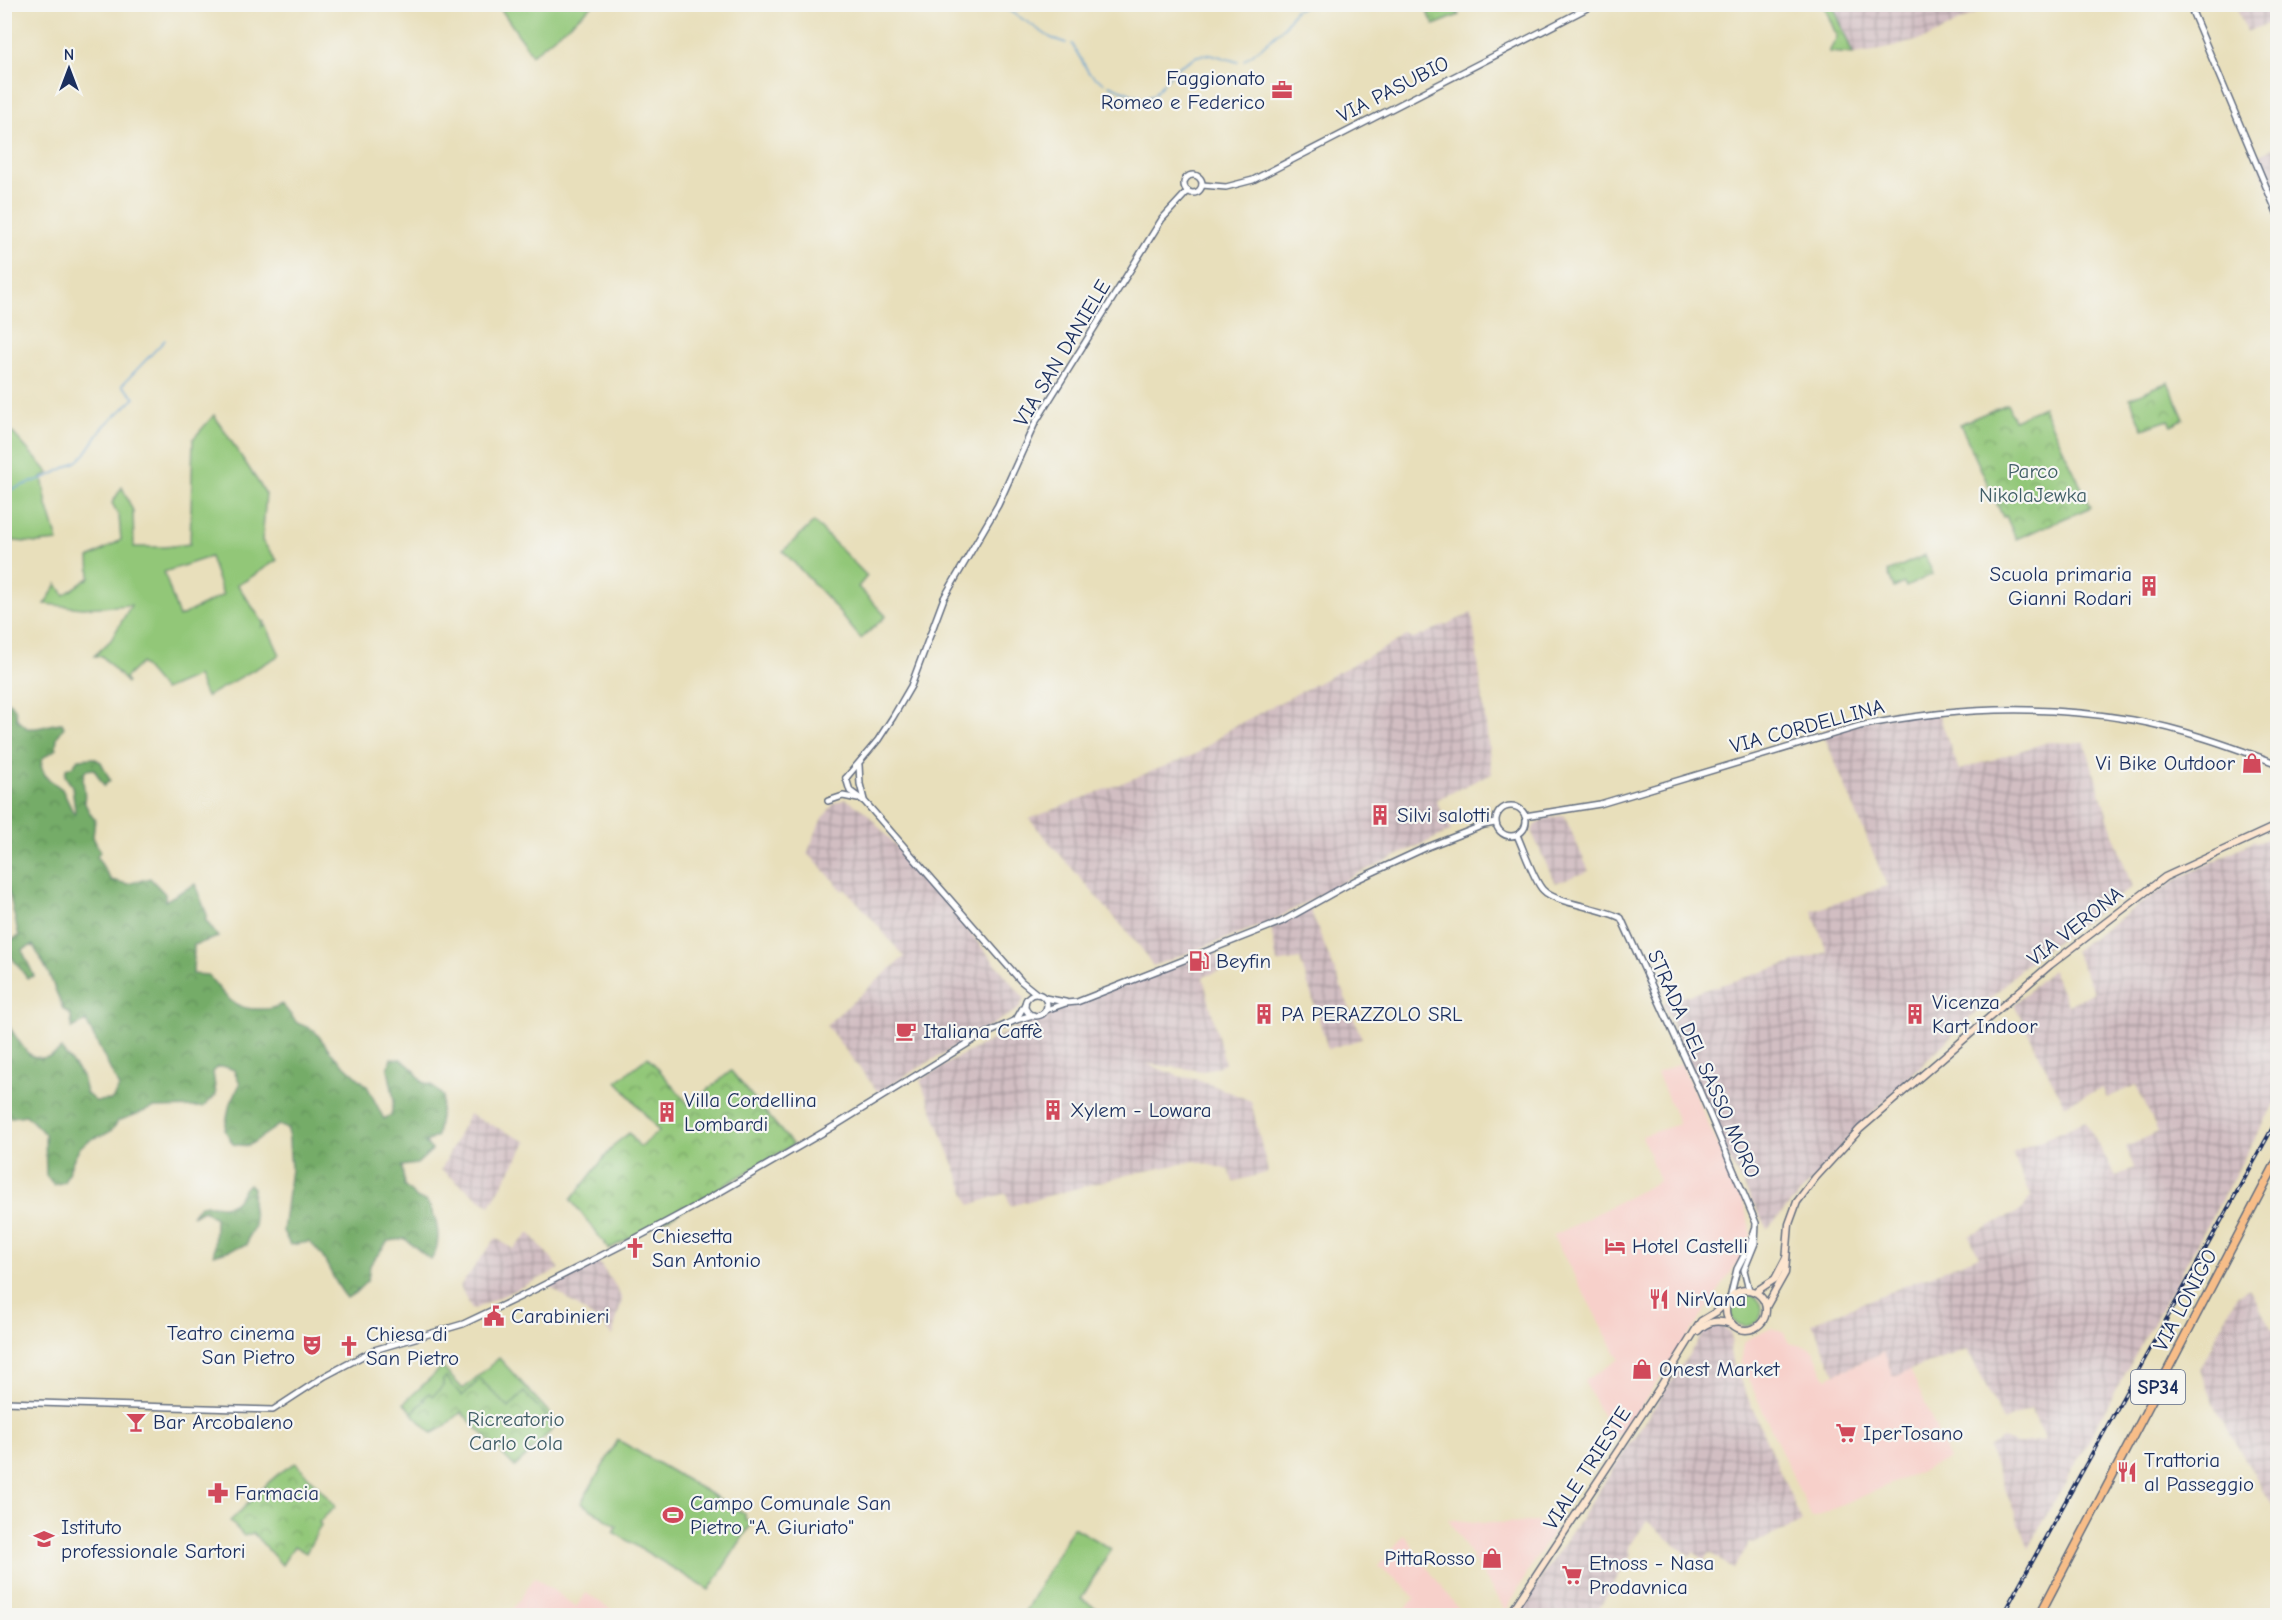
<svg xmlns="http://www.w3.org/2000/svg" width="2282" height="1620" font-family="'Comic Neue',sans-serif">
<defs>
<pattern id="industrial-grid" width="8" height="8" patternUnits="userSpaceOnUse" patternTransform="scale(1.5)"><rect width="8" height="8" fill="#d2bec2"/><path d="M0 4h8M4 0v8" fill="none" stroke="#aa9ba1"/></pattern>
<pattern id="forest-crowns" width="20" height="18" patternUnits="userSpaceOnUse" patternTransform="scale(1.5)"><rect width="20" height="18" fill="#75ac68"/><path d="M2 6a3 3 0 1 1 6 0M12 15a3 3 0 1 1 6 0" fill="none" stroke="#5f8c59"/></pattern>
<pattern id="park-crowns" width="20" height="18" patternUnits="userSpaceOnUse" patternTransform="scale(1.5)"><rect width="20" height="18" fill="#92c778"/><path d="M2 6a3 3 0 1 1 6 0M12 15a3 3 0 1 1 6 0" fill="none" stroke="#76a266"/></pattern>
</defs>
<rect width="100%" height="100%" fill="#f6f6f2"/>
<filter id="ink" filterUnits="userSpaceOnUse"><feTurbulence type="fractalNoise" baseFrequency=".0167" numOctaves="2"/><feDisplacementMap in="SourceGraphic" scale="12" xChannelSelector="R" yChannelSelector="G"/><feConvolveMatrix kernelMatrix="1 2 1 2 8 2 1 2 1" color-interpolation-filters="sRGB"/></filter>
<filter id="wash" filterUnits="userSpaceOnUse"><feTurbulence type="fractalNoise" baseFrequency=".008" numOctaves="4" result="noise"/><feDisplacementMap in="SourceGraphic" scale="24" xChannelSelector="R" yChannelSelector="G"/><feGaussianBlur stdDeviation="1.35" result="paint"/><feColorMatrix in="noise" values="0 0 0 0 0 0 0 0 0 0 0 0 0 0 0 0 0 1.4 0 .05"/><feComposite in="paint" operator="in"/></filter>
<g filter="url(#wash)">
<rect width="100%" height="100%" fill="#e8dfbb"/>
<g fill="#f7d0ca">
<polygon points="1681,1063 1743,1201 1751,1233 1750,1241 1740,1259 1623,1433 1614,1438 1584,1381 1619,1359 1553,1236 1659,1181 1642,1136 1679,1124 1657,1073"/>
<polygon points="1772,1328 1784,1333 1789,1343 1809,1347 1814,1352 1826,1378 1884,1352 1910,1369 1949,1459 1812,1518 1741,1363 1744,1343 1749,1338"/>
<polygon points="1448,1519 1484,1523 1539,1522 1555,1530 1537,1556 1506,1611"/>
<polygon points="1404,1534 1417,1554 1463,1615 1402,1615 1414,1598 1404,1585 1379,1567"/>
<polygon points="535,1577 576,1607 586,1593 620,1615 509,1615"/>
</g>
<g fill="url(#industrial-grid)">
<polygon points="1833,5 1975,5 1978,12 1928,38 1881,50 1853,54"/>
<polygon points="2251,5 2277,5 2277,20 2246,32 2238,10"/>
<polygon points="2277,146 2277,207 2255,156"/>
<polygon points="1472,613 1492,773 1436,800 1451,831 1357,874 1273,921 1153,966 1141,948 1029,819 1196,754 1233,727 1407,636 1413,639"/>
<polygon points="1937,710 1959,770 2048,742 2085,743 2109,821 2132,887 2026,964 1853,1132 1815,1178 1767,1229 1730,1160 1663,1003 1827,952 1812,911 1887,886 1822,731 1845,723"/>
<polygon points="846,799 866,812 939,895 1024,998 1019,1009 878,1092 826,1025 904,957 867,913 845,889 843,891 814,859 807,854 820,822 834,803"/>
<polygon points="1564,815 1589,871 1555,883 1532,833 1534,826 1543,819"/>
<polygon points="2277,836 2277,1099 2029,1548 1988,1447 2003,1439 2016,1444 2045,1440 2031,1409 2003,1421 1968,1350 1893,1376 1884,1352 1835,1374 1812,1323 1979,1256 1969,1236 2022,1210 2031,1196 2012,1153 2085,1121 2116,1176 2134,1168 2126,1147 2158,1132 2136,1085 2107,1098 2102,1088 2064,1105 2014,1004 2052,970 2068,1005 2094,992 2074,951 2137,906 2179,878 2254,841 2255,843"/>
<polygon points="1310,909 1362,1039 1328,1049 1300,959 1277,963 1271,928"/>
<polygon points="1215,951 1222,970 1203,977 1225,1064 1204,1071 1147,1064 1178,1076 1200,1080 1251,1101 1268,1172 1233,1182 1229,1170 1195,1161 1127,1175 1010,1206 1006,1193 970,1205 920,1080 960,1056 1039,1016"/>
<polygon points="469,1114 527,1142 490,1206 441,1170"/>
<polygon points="530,1233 560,1269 472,1310 460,1286 496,1238 513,1249"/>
<polygon points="597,1260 617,1288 622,1300 612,1336 603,1325 548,1285"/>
<polygon points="2249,1288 2271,1328 2277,1332 2277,1513 2218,1413 2200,1370 2236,1296"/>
<polygon points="1716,1324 1722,1326 1730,1333 1732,1339 1730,1351 1732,1361 1802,1522 1753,1544 1750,1543 1733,1569 1710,1553 1705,1560 1693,1552 1690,1557 1647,1521 1629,1547 1631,1555 1595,1615 1516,1616 1707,1327"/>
</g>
<g fill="#92c778" stroke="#567b6b" stroke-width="1.5" fill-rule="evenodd">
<polygon points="593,5 532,55 498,5 593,4"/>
<path d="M214,415L266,494L262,541L277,560L245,581L237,584L262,621L265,622L262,627L266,625L280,655L206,697L197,676L164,690L141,663L125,678L127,683L102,656H94L111,640L131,605L82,608L45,604L57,584L64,595L90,577L89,558L121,540L119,516L112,503L122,487L133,511L134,547H164L190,544L193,439ZM210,557L223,595L179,617L164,572Z"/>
<polygon points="11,431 49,473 42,477 47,505 58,541 37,543 5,540 5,489 11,487 5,470 5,434"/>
<polygon points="814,522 867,576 858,587 886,616 861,639 828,599 783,551"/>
<circle cx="1746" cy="1310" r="16"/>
<polygon points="499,1358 555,1419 542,1435 465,1408 447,1425 432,1433 404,1403 442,1367 463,1389"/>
<polygon points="618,1440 745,1514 745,1519 752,1523 709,1590 613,1532 617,1526 581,1503"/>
<polygon points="1073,1527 1111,1549 1081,1599 1108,1615 1023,1615"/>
</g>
<g fill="url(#forest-crowns)" stroke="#486e63" stroke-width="1.5">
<path d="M5,702H9L15,708L17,719L27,728C40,730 50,723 62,723L64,727L57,737L56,749L43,758L41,766L46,777L62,789L74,814L75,810L72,786L65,776L66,769L73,766L78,759L94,758L101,762L110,780L104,786L94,769L86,770C79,780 87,790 84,801C85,804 92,818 95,819L93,837L100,851L97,857L111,880L128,884L150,878L165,894V901L195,884L207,915L205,919L218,937L194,945L193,974L208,975C224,994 231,1009 258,1009C267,1009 274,1009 282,1004L297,1023L314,1030L334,1056L367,1086L384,1119L391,1115L394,1100L388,1069L391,1058L401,1059L414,1070L422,1082L431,1085L443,1096L437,1136L425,1143L432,1150L417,1164L402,1166L404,1186L418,1199L426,1201C438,1217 443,1243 431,1260L405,1239L388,1241L370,1265L368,1280L355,1293L347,1298C331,1281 328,1256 309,1242L290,1245L283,1231L291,1169L288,1129L279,1125L248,1146L233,1144L225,1130L229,1107L240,1084L234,1070L226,1067H218L213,1072L216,1095L203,1107L153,1108L118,1121C108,1140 97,1133 84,1144C74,1151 70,1171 64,1182L54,1185L46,1176L45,1134L26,1115L5,1118V1026L8,1025C13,1032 23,1049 29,1054C40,1061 54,1057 61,1049L82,1076L86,1093L95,1101L112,1100L119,1087L86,1021L72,1028L71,1015L63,1009L49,974L33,945L22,950L34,976L27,978L5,948L6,943L19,936L5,876Z"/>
<path d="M249,1184L253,1188L252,1202L255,1226L249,1235L247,1245L214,1255L215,1218L203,1210L192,1216L200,1205C211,1202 222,1210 233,1203C241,1198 242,1189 249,1184Z"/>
</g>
<g fill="url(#park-crowns)" stroke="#567b6b" stroke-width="1.5">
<polygon points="1424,5 1431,5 1433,7 1438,5 1454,5 1459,15 1434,25"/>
<polygon points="1824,5 1833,5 1853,54 1829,52 1837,37"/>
<polygon points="2168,382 2184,419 2171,425 2168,420 2143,429 2130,398"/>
<polygon points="2007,404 2014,420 2043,407 2091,507 2016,539 2006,516 2003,517 1960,424"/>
<polygon points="1925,555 1933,574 1906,587 1904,583 1894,588 1888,572"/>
<polygon points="648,1057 689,1105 731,1071 793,1145 674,1215 609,1249 571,1200 615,1144 629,1133 640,1147 659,1131 617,1081"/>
<polygon points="446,1377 462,1396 480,1379 509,1408 524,1392 556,1426 515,1467 461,1412 447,1425 432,1433 412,1413 425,1400 423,1399 429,1393 433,1396 443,1386 443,1380"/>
<path d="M296,1463L335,1505V1507L319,1522L321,1525L306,1553L294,1546L282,1565L253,1533L244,1536L230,1521C252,1502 269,1476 296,1463Z"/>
</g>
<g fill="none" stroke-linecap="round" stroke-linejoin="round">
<g stroke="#609fd2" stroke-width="1.5">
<polyline points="1000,4 1051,38 1066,43"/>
<polyline points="1072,44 1089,73 1104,83"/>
<polyline points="1244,60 1262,47 1284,27 1295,10 1313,4"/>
<polyline points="1109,85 1144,99 1153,95 1178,67 1197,56 1211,54 1238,62"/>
<polyline points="4,492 49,476 78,461 85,454 105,425 135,398 122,385 165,340"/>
</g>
</g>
</g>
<g filter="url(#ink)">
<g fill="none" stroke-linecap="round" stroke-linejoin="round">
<g stroke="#636d7f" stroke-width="8">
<g id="tertiary">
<polyline points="2189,4 2278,215"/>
<circle cx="1193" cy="184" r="9"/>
<polyline points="1202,185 1226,187 1253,180 1595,4"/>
<polyline points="859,765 860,784 864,800"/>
<polyline points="846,778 878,740 893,717 911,686 944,598 998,505 1035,423 1162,219 1188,191"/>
<polyline points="846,778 850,791 865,802 1021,981 1037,994"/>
<polyline points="828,801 843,796 858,799"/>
<circle cx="1511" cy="821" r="15"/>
<path d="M1525,816L1600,804L1860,726C1949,708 2043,704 2133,720C2183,729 2230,746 2278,764"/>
<path d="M1517,835C1523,848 1534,881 1543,890C1556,904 1601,907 1621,918L1698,1087L1756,1223L1755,1243L1744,1270L1749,1290"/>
<circle cx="1036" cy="1005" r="11"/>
<polyline points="1045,998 1065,1002"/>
<polyline points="1046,1010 1066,1003 1077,1002 1281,922 1356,880 1425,848 1484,825 1495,823"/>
<polyline points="1016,1020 1025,1004"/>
<polyline points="1730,1298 1737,1269 1751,1242 1755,1229"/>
<polyline points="4,1402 273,1410 325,1376 374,1350 463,1324 520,1297 636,1238 694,1207 836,1125 975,1039 1016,1020 1033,1015"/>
</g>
</g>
<g stroke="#636d7f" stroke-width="9">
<g id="secondary">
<circle cx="1746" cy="1310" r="20"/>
<polyline points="1755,1292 1775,1279 1786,1258"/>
<polyline points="1766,1307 1785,1273 1789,1224 1797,1202 1815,1178 1860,1129 2050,965 2165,877 2278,825"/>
<path d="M1698,1331C1708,1320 1718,1320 1732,1324"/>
<polyline points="1509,1616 1660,1387 1701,1321 1716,1312 1728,1301"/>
</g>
</g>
<g stroke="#636d7f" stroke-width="10">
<polyline id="primary" points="2039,1616 2278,1159"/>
</g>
<use href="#tertiary" stroke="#fff" stroke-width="5"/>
<use href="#secondary" stroke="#fce5cf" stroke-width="6"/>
<use href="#primary" stroke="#f7bd88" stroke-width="7"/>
<g stroke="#1b2f5e" stroke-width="4">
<polyline id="rail" points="2002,1616 2278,1118"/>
</g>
<use href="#rail" stroke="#f6f6f2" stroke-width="1.5" stroke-dasharray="4.5" stroke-linecap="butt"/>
</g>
</g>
<defs>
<g id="office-bare" transform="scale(1.62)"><path d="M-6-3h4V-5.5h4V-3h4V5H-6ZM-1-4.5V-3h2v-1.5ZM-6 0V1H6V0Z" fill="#d1495b" stroke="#f6f6f2" stroke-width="2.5" paint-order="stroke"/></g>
<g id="building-bare" transform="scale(1.62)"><path d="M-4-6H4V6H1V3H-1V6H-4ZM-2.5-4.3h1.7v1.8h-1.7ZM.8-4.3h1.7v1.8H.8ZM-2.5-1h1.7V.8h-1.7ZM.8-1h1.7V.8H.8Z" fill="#d1495b" stroke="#f6f6f2" stroke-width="2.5" paint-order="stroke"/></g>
<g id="shop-bare" transform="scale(1.62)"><path d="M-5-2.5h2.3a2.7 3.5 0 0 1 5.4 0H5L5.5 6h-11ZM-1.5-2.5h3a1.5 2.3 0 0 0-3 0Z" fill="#d1495b" stroke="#f6f6f2" stroke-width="2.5" paint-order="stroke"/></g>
<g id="fuel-bare" transform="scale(1.62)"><path d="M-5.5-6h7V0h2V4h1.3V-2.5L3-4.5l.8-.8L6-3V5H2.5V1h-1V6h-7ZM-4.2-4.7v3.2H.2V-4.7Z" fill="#d1495b" stroke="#f6f6f2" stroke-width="2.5" paint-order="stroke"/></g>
<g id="cafe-bare" transform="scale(1.62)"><path d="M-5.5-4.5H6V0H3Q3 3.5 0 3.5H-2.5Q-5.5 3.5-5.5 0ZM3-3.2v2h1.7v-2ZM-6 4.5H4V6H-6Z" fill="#d1495b" stroke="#f6f6f2" stroke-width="2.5" paint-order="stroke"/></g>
<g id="hotel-bare" transform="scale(1.62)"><path d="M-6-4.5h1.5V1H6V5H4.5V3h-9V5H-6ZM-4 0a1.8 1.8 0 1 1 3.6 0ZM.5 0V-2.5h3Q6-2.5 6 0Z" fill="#d1495b" stroke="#f6f6f2" stroke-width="2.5" paint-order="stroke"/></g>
<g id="church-bare" transform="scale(1.62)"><path d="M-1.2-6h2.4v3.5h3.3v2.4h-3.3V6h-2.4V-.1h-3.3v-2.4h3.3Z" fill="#d1495b" stroke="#f6f6f2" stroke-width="2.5" paint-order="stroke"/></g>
<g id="restaurant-bare" transform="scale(1.62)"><path d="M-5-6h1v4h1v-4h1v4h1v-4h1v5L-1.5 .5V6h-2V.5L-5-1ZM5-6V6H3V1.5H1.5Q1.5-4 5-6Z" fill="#d1495b" stroke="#f6f6f2" stroke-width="2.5" paint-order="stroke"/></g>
<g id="civic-bare" transform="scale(1.62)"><path d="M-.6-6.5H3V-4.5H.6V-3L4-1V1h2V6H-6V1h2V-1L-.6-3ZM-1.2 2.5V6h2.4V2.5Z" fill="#d1495b" stroke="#f6f6f2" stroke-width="2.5" paint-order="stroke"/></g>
<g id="theatre-bare" transform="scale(1.62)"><path d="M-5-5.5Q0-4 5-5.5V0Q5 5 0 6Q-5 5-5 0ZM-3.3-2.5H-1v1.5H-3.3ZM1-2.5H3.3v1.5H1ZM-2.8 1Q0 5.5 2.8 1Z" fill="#d1495b" stroke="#f6f6f2" stroke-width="2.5" paint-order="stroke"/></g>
<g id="bar-bare" transform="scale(1.62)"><path d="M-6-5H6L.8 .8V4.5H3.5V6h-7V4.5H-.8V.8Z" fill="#d1495b" stroke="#f6f6f2" stroke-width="2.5" paint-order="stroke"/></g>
<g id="supermarket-bare" transform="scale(1.62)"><path d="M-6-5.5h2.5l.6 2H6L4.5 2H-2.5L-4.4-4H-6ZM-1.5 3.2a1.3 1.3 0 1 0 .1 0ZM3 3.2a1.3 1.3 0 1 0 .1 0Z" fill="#d1495b" stroke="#f6f6f2" stroke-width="2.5" paint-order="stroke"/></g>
<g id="pharmacy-bare" transform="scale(1.62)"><path d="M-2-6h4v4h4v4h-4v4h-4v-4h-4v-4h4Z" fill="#d1495b" stroke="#f6f6f2" stroke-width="2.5" paint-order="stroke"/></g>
<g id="stadium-bare" transform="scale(1.62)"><path d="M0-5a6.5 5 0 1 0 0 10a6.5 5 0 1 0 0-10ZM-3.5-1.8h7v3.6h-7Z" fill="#d1495b" stroke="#f6f6f2" stroke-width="2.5" paint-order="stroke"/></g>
<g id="school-bare" transform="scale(1.62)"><path d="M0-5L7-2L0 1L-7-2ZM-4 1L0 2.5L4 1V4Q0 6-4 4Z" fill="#d1495b" stroke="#f6f6f2" stroke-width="2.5" paint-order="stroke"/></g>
</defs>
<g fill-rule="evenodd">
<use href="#office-bare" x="1282" y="90"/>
<use href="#building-bare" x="2149" y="586"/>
<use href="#shop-bare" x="2252" y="763"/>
<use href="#building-bare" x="1380" y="815"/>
<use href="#fuel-bare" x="1199" y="961"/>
<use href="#building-bare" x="1264" y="1014"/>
<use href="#building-bare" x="1915" y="1014"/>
<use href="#cafe-bare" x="906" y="1031"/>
<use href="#building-bare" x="1053" y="1110"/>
<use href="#building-bare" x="667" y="1112"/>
<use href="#hotel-bare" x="1615" y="1246"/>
<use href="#church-bare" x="635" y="1248"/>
<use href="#restaurant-bare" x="1659" y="1299"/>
<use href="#civic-bare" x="494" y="1316"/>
<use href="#theatre-bare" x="312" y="1345"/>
<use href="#church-bare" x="349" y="1346"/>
<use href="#shop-bare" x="1642" y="1369"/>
<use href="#bar-bare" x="136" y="1422"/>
<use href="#supermarket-bare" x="1846" y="1433"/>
<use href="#restaurant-bare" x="2127" y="1472"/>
<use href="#pharmacy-bare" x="218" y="1493"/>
<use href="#stadium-bare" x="673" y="1515"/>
<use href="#school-bare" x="44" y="1539"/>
<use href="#shop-bare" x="1492" y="1558"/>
<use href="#supermarket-bare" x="1572" y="1575"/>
</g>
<g text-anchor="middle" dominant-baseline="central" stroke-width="4.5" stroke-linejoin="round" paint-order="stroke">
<rect fill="#f6f6f2" stroke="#5d6b8a" stroke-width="1.5" x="2131" y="1370" width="54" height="34" rx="4.5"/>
<g font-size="20" font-weight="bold" fill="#1b2f5e">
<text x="2158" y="1387">SP34</text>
</g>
<g font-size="21" fill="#1b2f5e" stroke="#f6f6f2" text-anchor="start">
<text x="1265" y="78" text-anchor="end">Faggionato<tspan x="1265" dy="24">Romeo e Federico</tspan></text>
<text x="2132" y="574" text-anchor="end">Scuola primaria<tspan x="2132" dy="24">Gianni Rodari</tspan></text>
<text x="2235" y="763" text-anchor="end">Vi Bike Outdoor</text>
<text x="1397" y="815">Silvi salotti</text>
<text x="1216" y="961">Beyfin</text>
<text x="1932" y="1002">Vicenza<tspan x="1932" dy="24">Kart Indoor</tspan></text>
<text x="1281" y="1014">PA PERAZZOLO SRL</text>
<text x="923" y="1031">Italiana Caffè</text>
<text x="684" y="1100">Villa Cordellina<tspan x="684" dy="24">Lombardi</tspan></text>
<text x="1070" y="1110">Xylem - Lowara</text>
<text x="652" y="1236">Chiesetta<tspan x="652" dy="24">San Antonio</tspan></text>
<text x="1632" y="1246">Hotel Castelli</text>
<text x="1676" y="1299">NirVana</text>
<text x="511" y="1316">Carabinieri</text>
<text x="295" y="1333" text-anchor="end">Teatro cinema<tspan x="295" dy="24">San Pietro</tspan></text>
<text x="366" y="1334">Chiesa di<tspan x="366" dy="24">San Pietro</tspan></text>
<text x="1659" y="1369">Onest Market</text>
<text x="153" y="1422">Bar Arcobaleno</text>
<text x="1863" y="1433">IperTosano</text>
<text x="2144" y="1460">Trattoria<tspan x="2144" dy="24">al Passeggio</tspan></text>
<text x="235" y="1493">Farmacia</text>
<text x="690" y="1503">Campo Comunale San<tspan x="690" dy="24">Pietro "A. Giuriato"</tspan></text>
<text x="61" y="1527">Istituto<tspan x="61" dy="24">professionale Sartori</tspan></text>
<text x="1475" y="1558" text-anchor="end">PittaRosso</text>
<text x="1589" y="1563">Etnoss - Nasa<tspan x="1589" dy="24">Prodavnica</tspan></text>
</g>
<g font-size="21" fill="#1b2f5e" stroke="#f6f6f2">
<text transform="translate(1393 89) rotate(-27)">VIA PASUBIO</text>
<text transform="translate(1062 353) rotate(-59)">VIA SAN DANIELE</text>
<text transform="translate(1807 726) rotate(-15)">VIA CORDELLINA</text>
<text transform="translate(2075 926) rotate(-38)">VIA VERONA</text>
<text transform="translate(1704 1064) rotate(66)">STRADA DEL SASSO MORO</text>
<text transform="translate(2185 1300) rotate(-62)">VIA LONIGO</text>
<text transform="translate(1587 1468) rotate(-57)">VIALE TRIESTE</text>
</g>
<g font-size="21" fill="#3f5d66" stroke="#f6f6f2">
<text x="2033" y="471">Parco<tspan x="2033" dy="24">NikolaJewka</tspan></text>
<text x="516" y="1419">Ricreatorio<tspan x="516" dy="24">Carlo Cola</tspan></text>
</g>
</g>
<rect width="2282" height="1620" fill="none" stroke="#f6f6f2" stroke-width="24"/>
<g transform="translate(69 69)" stroke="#f6f6f2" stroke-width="4.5" paint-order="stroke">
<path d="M0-4.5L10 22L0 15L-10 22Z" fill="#1b2f5e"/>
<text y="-9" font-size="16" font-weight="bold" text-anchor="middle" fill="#1b2f5e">N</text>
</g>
</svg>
